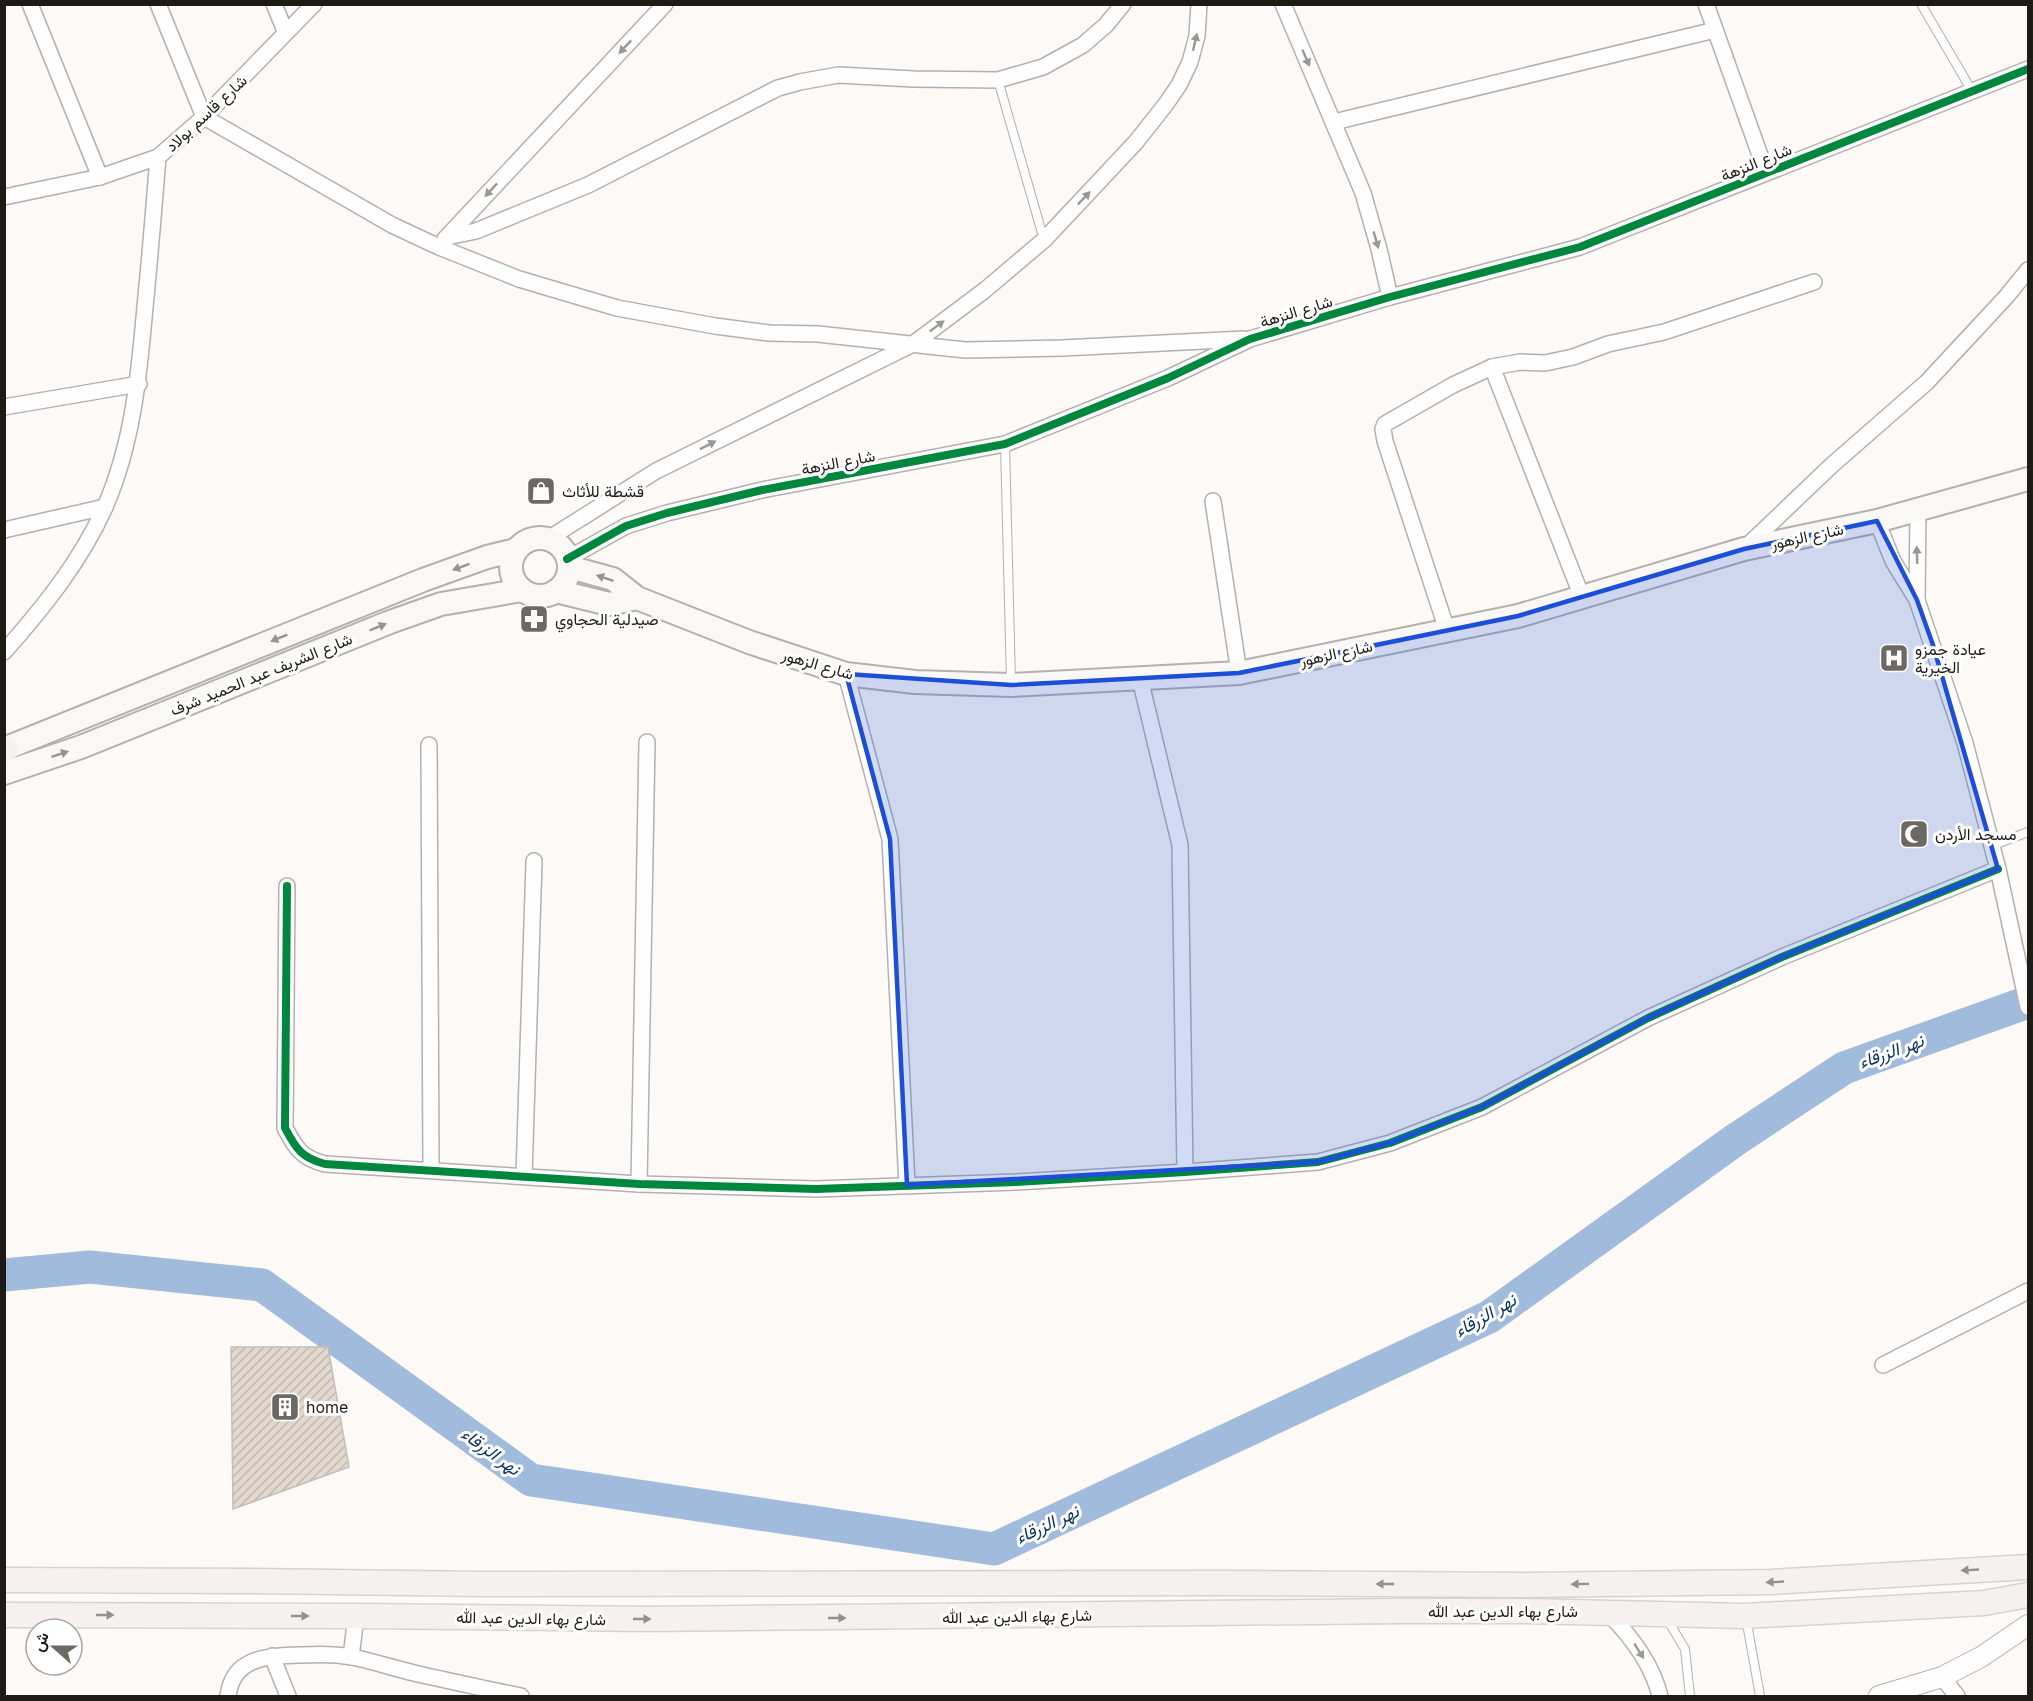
<svg xmlns="http://www.w3.org/2000/svg" width="2033" height="1701" font-family="Inter,Vazirmatn,sans-serif">
<defs>
<pattern id="building-hatch" width="6" height="6" patternUnits="userSpaceOnUse" patternTransform="scale(1.5)"><rect width="6" height="6" fill="#e2d8cc"/><path d="M-1 1l2-2M0 6l6-6M5 7l2-2" fill="none" stroke="#c1b9ae"/></pattern>
</defs>
<rect width="100%" height="100%" fill="#fcf9f6"/>
<g fill="none" stroke-linecap="round" stroke-linejoin="round">
<polyline stroke="#a0bbdc" stroke-width="33" points="4,1275 90,1267 262,1285 531,1480 994,1549 1489,1317 1735,1140 1844,1068 2028,1002"/>
</g>
<polygon fill="url(#building-hatch)" stroke="#c1bebb" stroke-width="1.5" points="231,1347 328,1347 349,1467 233,1509"/>
<g fill="none" stroke-linecap="round" stroke-linejoin="round">
<g stroke="#b3b0ad" stroke-width="10">
<g id="service">
<polyline points="1921,4 1972,91"/>
<polyline points="998,80 1044,240"/>
<polyline points="1005,444 1011,682"/>
<polyline points="1991,846 2028,832"/>
<polyline points="1746,1618 1760,1696"/>
<polyline points="1667,1619 1685,1649 1690,1696"/>
</g>
</g>
<g stroke="#b3b0ad" stroke-width="18">
<g id="minor">
<polyline points="30,4 100,177"/>
<polyline points="158,4 204,117 392,225 439,247 519,279 617,308 715,326 769,333 818,334 965,350 1062,348 1244,339"/>
<polyline points="274,4 285,31"/>
<polyline points="1283,4 1363,193 1379,249 1390,297"/>
<polyline points="1706,4 1766,172"/>
<polyline points="1334,122 1715,30"/>
<polyline points="4,197 100,177 158,157 204,117 314,4"/>
<polyline points="447,237 476,231 588,185 778,88 800,82 838,75 914,79 998,80 1043,67 1083,45 1106,25 1123,4"/>
<polyline points="445,239 665,4"/>
<polyline points="1492,367 1582,597"/>
<polyline points="4,407 139,384"/>
<polyline points="1213,501 1239,673"/>
<polyline points="1877,521 1893,561 1917,600 1965,743 1998,869 2028,1007"/>
<polyline points="4,530 105,507"/>
<polyline points="548,539 656,471 913,344 985,290 1044,240 1136,142 1166,104 1179,85 1190,62 1197,36 1199,4"/>
<polyline points="1744,549 1832,465 1927,382 2006,297 2028,270"/>
<polyline points="567,559 626,526 667,513 762,490 1005,444 1168,378 1250,339 1390,297 1580,247 2028,69"/>
<polyline points="1917,600 1918,509"/>
<polyline points="1447,630 1385,441 1383,429 1385,424 1453,385 1492,367 1520,362 1545,363 1573,357 1608,344 1664,332 1814,282"/>
<path d="M4,652C43,608 81,561 105,507C133,443 139,375 145,307C150,257 154,207 158,157"/>
<polyline points="846,674 890,839 907,1185"/>
<polyline points="1140,679 1180,845 1185,1172"/>
<polyline points="429,745 431,1169"/>
<path d="M287,886L285,1128C296,1149 302,1158 325,1164L639,1184L816,1189L1016,1182L1185,1172L1318,1162L1390,1143L1482,1107L1648,1018L1782,957L1998,869"/>
<polyline points="524,1176 534,861"/>
<polyline points="639,1184 647,742"/>
<polyline points="1883,1365 2028,1291"/>
<path d="M1607,1612C1631,1636 1652,1663 1660,1696"/>
<polyline points="272,1656 288,1696"/>
<polyline points="351,1657 356,1616"/>
<polyline points="1942,1677 1957,1696"/>
<path d="M228,1696C233,1656 269,1656 302,1655C318,1654 336,1654 352,1657C377,1662 402,1671 427,1676C459,1683 490,1690 521,1696"/>
</g>
</g>
<g stroke="#b3b0ad" stroke-width="22">
<polyline id="tertiary" points="1879,1696 1942,1677 1981,1657 2028,1625"/>
</g>
<g stroke="#b3b0ad" stroke-width="26">
<g id="secondary">
<circle cx="540" cy="567" r="29"/>
<polyline points="569,567 613,579 637,598 749,642 846,674 915,682 1011,685 1239,673 1518,616 1744,549 1877,521 2028,479"/>
<polyline points="556,591 609,604 637,598"/>
<polyline points="4,749 423,580 487,557 516,550"/>
<polyline points="4,773 81,747 390,622 441,604 522,590"/>
</g>
</g>
<g stroke="#d6d4d2" stroke-width="27">
<g id="primary">
<polyline points="4,749 5,749"/>
<polyline points="4,1580 250,1581 484,1584 1225,1583 1527,1585 1771,1582 2028,1567"/>
<polyline points="4,1615 356,1616 648,1619 1400,1611 1526,1611 1745,1616 1984,1603 2028,1595"/>
</g>
</g>
<use href="#service" stroke="#fffefe" stroke-width="8"/>
<use href="#minor" stroke="#fffefe" stroke-width="15"/>
<use href="#tertiary" stroke="#fffefe" stroke-width="20"/>
<use href="#secondary" stroke="#faf7f7" stroke-width="22"/>
<use href="#primary" stroke="#f7f0f0" stroke-width="24"/>
<g stroke="#fff" stroke-width="11">
<g id="cycleway">
<polyline points="567,559 626,526 667,513 762,490 1005,444 1168,378 1250,339 1390,297 1580,247 2028,69"/>
<path d="M287,886L285,1128C296,1149 302,1158 325,1164L639,1184L816,1189L1016,1182L1185,1172L1318,1162L1390,1143L1482,1107L1648,1018L1782,957L1998,869"/>
</g>
</g>
<use href="#cycleway" stroke="#00873e" stroke-width="8"/>
</g>
<defs><path id="oneway-solid" d="M-6-.8H1V-3.2L6.5 0L1 3.2V.8H-6Z" transform="scale(1.5)"/></defs>
<g fill="#9a9896">
<use href="#oneway-solid" transform="translate(1195 42) rotate(-77)"/>
<use href="#oneway-solid" transform="translate(625 47) rotate(133)"/>
<use href="#oneway-solid" transform="translate(1306 58) rotate(67)"/>
<use href="#oneway-solid" transform="translate(491 190) rotate(133)"/>
<use href="#oneway-solid" transform="translate(1084 198) rotate(-46)"/>
<use href="#oneway-solid" transform="translate(1376 240) rotate(74)"/>
<use href="#oneway-solid" transform="translate(937 326) rotate(-37)"/>
<use href="#oneway-solid" transform="translate(708 445) rotate(-27)"/>
<use href="#oneway-solid" transform="translate(1917 555) rotate(-92)"/>
<use href="#oneway-solid" transform="translate(1639 1651) rotate(58)"/>
</g>
<g fill="#979492">
<use href="#oneway-solid" transform="translate(461 567) rotate(160)"/>
<use href="#oneway-solid" transform="translate(605 578) rotate(-162)"/>
<use href="#oneway-solid" transform="translate(378 627) rotate(-22)"/>
<use href="#oneway-solid" transform="translate(279 638) rotate(158)"/>
<use href="#oneway-solid" transform="translate(60 754) rotate(-18)"/>
</g>
<g fill="#95908e">
<use href="#oneway-solid" transform="translate(1970 1570) rotate(177)"/>
<use href="#oneway-solid" transform="translate(1775 1582) rotate(177)"/>
<use href="#oneway-solid" transform="translate(1385 1584) rotate(-180)"/>
<use href="#oneway-solid" transform="translate(1580 1584) rotate(179)"/>
<use href="#oneway-solid" transform="translate(105 1615)"/>
<use href="#oneway-solid" transform="translate(300 1616)"/>
<use href="#oneway-solid" transform="translate(837 1618)"/>
<use href="#oneway-solid" transform="translate(642 1619)"/>
</g>
<path fill="#1d4ed8" fill-opacity="0.2" stroke="#1d4ed8" stroke-width="4.5" stroke-linejoin="round" d="M1877,521L1917,600L1933,645L1998,869L1782,957L1648,1018L1482,1107L1390,1143L1318,1162L907,1185L890,839L846,674L1011,685L1239,673L1518,616L1744,549Z"/>
<defs>
<g id="shop-square" transform="scale(1.5)"><rect x="-9" y="-9" width="18" height="18" rx="4" fill="#6c6965" stroke="#fff"/><path d="M-5-2.5h2.3a2.7 3.5 0 0 1 5.4 0H5L5.5 6h-11ZM-1.5-2.5h3a1.5 2.3 0 0 0-3 0Z" fill="#fff"/></g>
<g id="pharmacy-square" transform="scale(1.5)"><rect x="-9" y="-9" width="18" height="18" rx="4" fill="#6c6965" stroke="#fff"/><path d="M-2-6h4v4h4v4h-4v4h-4v-4h-4v-4h4Z" fill="#fff"/></g>
<g id="hospital-square" transform="scale(1.5)"><rect x="-9" y="-9" width="18" height="18" rx="4" fill="#6c6965" stroke="#fff"/><path d="M-5-5h3v3.5h4V-5h3V5h-3V1.5h-4V5h-3Z" fill="#fff"/></g>
<g id="mosque-square" transform="scale(1.5)"><rect x="-9" y="-9" width="18" height="18" rx="4" fill="#6c6965" stroke="#fff"/><path d="M3.5-4.9A6 6 0 1 0 3.5 4.9A5 5 0 1 1 3.5-4.9Z" fill="#fff"/></g>
<g id="building-square" transform="scale(1.5)"><rect x="-9" y="-9" width="18" height="18" rx="4" fill="#6c6965" stroke="#fff"/><path d="M-4-6H4V6H1V3H-1V6H-4ZM-2.5-4.3h1.7v1.8h-1.7ZM.8-4.3h1.7v1.8H.8ZM-2.5-1h1.7V.8h-1.7ZM.8-1h1.7V.8H.8Z" fill="#fff"/></g>
</defs>
<g fill-rule="evenodd">
<use href="#shop-square" x="541" y="491"/>
<use href="#pharmacy-square" x="534" y="619"/>
<use href="#hospital-square" x="1894" y="658"/>
<use href="#mosque-square" x="1914" y="834"/>
<use href="#building-square" x="285" y="1407"/>
</g>
<g text-anchor="middle" dominant-baseline="central" stroke-width="6" stroke-linejoin="round" paint-order="stroke">
<g font-size="16" fill="#1e1b17" stroke="#fff">
<text transform="translate(206 113) rotate(-43)">شارع قاسم بولاد</text>
<text transform="translate(1756 162) rotate(-22)">شارع النزهة</text>
<text transform="translate(1296 311) rotate(-17)">شارع النزهة</text>
<text transform="translate(838 462) rotate(-11)">شارع النزهة</text>
<text transform="translate(1807 536) rotate(-12)">شارع الزهور</text>
<text transform="translate(1336 653) rotate(-12)">شارع الزهور</text>
<text transform="translate(818 664) rotate(16)">شارع الزهور</text>
<text transform="translate(261 674) rotate(-22)">شارع الشريف عبد الحميد شرف</text>
<text x="1503" y="1611">شارع بهاء الدين عبد الله</text>
<text transform="translate(1017 1616) rotate(-1)">شارع بهاء الدين عبد الله</text>
<text transform="translate(531 1618) rotate(1)">شارع بهاء الدين عبد الله</text>
</g>
<g font-size="16" fill="#1e1b17" stroke="#fff" text-anchor="start">
<text x="562" y="491">قشطة للأثاث</text>
<text x="555" y="619">صيدلية الحجاوي</text>
<text x="1915" y="649">عيادة جمزو<tspan x="1915" dy="18">الخيرية</tspan></text>
<text x="1935" y="834">مسجد الأردن</text>
<text x="306" y="1407">home</text>
</g>
<g font-size="18" font-style="italic" fill="#0b3562" stroke="#fff">
<text transform="translate(1891 1051) rotate(-20)">نهر الزرقاء</text>
<text transform="translate(1485 1315) rotate(-30)">نهر الزرقاء</text>
<text transform="translate(491 1451) rotate(36)">نهر الزرقاء</text>
<text transform="translate(1047 1524) rotate(-25)">نهر الزرقاء</text>
</g>
</g>
<rect width="2033" height="1701" fill="none" stroke="#1e1b17" stroke-width="12"/>
<g transform="translate(54 1647) rotate(291)"><circle r="28" fill="#ffffff" stroke="#a5a4a2" stroke-width="1.5"/>
<path d="M0-4.5L10 22L0 15L-10 22Z" fill="#6c6965"/>
<text y="-9" font-size="16" font-weight="bold" text-anchor="middle" fill="#1e1b17">ش</text>
</g>
</svg>
